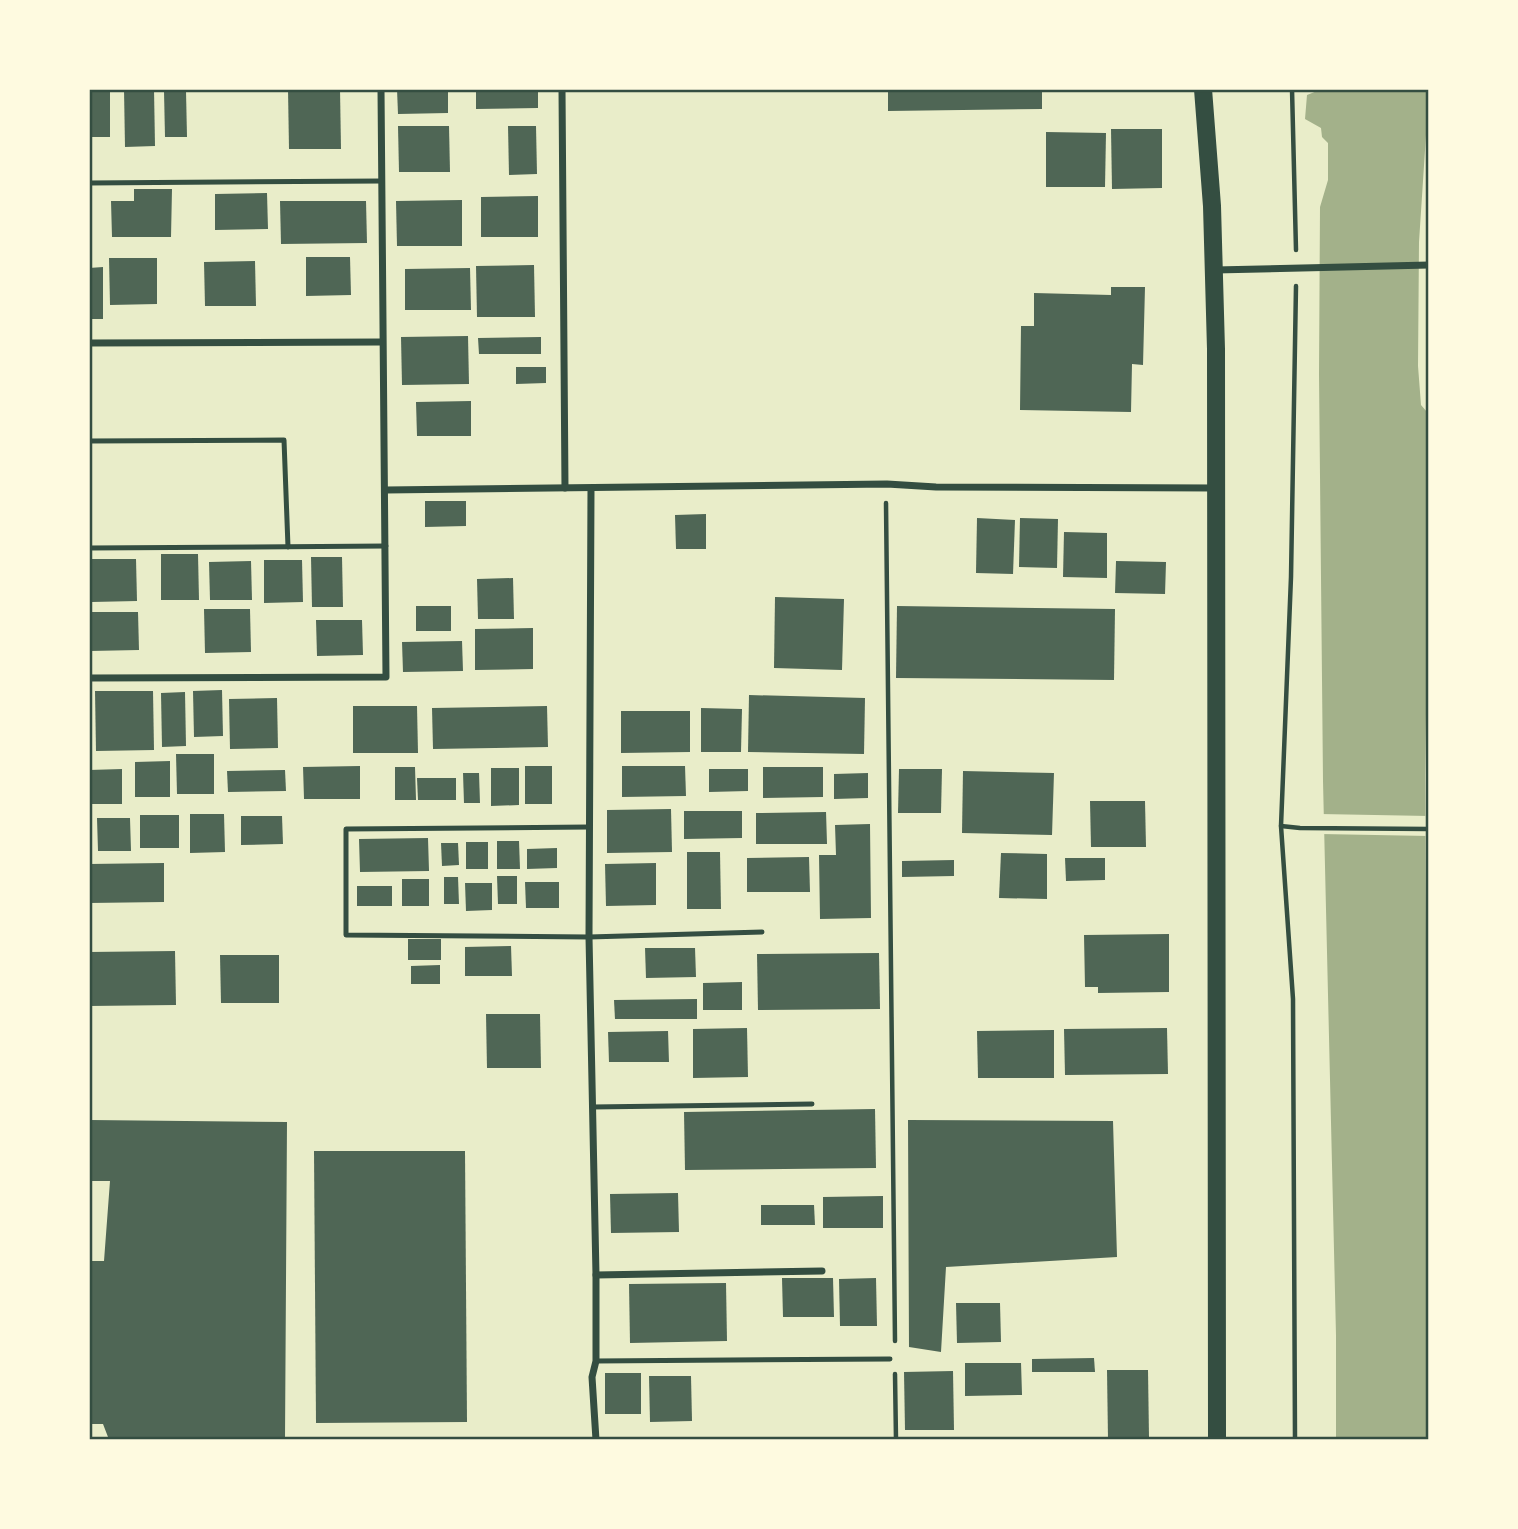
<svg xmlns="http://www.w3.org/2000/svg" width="1518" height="1529" font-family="'Fira Sans',sans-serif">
<rect width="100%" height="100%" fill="#e9edc9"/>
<polygon fill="#a3b18a" points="1322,89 1429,89 1419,242 1418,366 1421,405 1427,412 1428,593 1425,775 1429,1440 1336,1440 1336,1335 1323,781 1319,374 1320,207 1328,180 1328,143 1322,137 1321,128 1305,119 1307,95"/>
<polygon fill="#e9edc9" points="1320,814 1429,816 1429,836 1321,834"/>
<g fill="#4f6655">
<polygon points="124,89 154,89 155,146 125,147"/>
<polygon points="288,89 340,89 341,149 289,149"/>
<polygon points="397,89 448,89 448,113 398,114"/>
<polygon points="476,89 538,89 538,108 476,109"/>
<polygon points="888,89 1042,89 1042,109 888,111"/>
<rect x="89" y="91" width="21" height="46"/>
<polygon points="164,91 186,91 187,137 165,137"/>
<polygon points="398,126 449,126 450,172 399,172"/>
<polygon points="508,126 536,126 537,174 509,175"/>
<polygon points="1111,129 1162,129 1162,188 1112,189"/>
<polygon points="1046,132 1106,133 1105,187 1046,187"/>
<polygon points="134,189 172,189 171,237 112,237 111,201 134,201"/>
<polygon points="267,193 268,229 215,230 215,194"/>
<polygon points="538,196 538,237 481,237 481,197"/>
<polygon points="462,200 462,246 397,246 396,201"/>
<polygon points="280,201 366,201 367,243 281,244"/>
<polygon points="306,257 350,257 351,295 306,296"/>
<polygon points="109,258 157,258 157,304 110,305"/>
<polygon points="255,261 256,306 205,306 204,262"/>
<polygon points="534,265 535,317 477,317 476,266"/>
<polygon points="103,267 103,319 89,319 89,268"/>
<polygon points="470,268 471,310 405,310 405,269"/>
<polygon points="1111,287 1145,287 1143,365 1132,364 1131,412 1020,410 1021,326 1034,326 1034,293 1111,295"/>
<polygon points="468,336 469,384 402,385 401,337"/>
<polygon points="541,337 541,354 479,354 478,338"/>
<polygon points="516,367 546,367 546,383 516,384"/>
<polygon points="471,401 471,436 417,436 416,402"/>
<polygon points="425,501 466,501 466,526 425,527"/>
<polygon points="706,514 706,549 676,549 675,515"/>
<polygon points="977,518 1015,520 1013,574 976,573"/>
<polygon points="1020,518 1058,519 1057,568 1019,567"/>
<polygon points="1064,532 1107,533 1107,578 1063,577"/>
<polygon points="161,554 198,554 199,600 161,600"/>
<polygon points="311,557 342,557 343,607 312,607"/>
<polygon points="91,559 136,559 137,601 92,602"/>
<polygon points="264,560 302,560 303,602 264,603"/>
<polygon points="251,561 252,600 210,600 209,562"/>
<polygon points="1116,561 1166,562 1165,594 1115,593"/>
<polygon points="513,578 514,619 478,619 477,579"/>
<polygon points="775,597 844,599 842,670 774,668"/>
<rect x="416" y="606" width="35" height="25"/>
<polygon points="897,606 1115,609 1114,680 896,678"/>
<polygon points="204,609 250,609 251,652 205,653"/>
<polygon points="89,612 138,612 139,650 90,651"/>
<polygon points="316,620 362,620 363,655 317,656"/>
<polygon points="533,628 533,669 475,670 475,629"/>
<polygon points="462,641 463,671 403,672 402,642"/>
<polygon points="222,690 223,736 194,737 193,691"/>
<polygon points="95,691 153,691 154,750 96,751"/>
<polygon points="185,692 186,746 162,747 161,693"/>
<polygon points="749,695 865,698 864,754 748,752"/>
<polygon points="277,698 278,748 230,749 229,699"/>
<polygon points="353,706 417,706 418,753 353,753"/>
<polygon points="547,706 548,747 433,749 432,708"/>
<polygon points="701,708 742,709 741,752 701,752"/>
<polygon points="621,711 690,711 690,752 621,753"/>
<polygon points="176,754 214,754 214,794 177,794"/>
<polygon points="170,761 170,797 135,797 135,762"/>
<polygon points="360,766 360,799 304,799 303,767"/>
<rect x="525" y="766" width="27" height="38"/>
<polygon points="622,766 685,766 686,796 622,797"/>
<polygon points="395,767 415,767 416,800 395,800"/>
<polygon points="763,767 823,767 823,797 763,798"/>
<polygon points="491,768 519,768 519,805 491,806"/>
<polygon points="122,769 122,804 89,804 89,770"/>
<polygon points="709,769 748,769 748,791 709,792"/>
<polygon points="899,769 942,769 941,813 898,813"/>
<polygon points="285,770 286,791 228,792 227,771"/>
<polygon points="963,771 1054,773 1052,835 962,833"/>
<polygon points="463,773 479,773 480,803 464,803"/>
<polygon points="868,773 868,798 834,799 834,774"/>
<polygon points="417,778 456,778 456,800 418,800"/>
<polygon points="1090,801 1145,801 1146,847 1091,847"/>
<polygon points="671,809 672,852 607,853 607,810"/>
<polygon points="684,811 742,811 742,838 684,839"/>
<polygon points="826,812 827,844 756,844 756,813"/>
<polygon points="190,814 224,814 225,852 190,853"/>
<rect x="140" y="815" width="39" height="33"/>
<polygon points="241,816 282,816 283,844 241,845"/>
<polygon points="97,818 130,818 131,851 98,851"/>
<polygon points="870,824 871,918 820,919 819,855 836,855 835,825"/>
<polygon points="428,838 429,871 360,872 359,839"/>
<polygon points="497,841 519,841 520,869 497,869"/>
<rect x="466" y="842" width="22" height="27"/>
<polygon points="441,843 458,843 459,865 442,866"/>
<polygon points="557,848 557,868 527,869 527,849"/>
<polygon points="687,852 720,852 721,909 687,909"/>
<polygon points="1001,853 1047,854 1047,899 999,898"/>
<polygon points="809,857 810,892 747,892 747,858"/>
<polygon points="1065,858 1105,858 1105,880 1066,881"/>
<polygon points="954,860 954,876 902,877 902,861"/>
<polygon points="164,863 164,902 89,903 89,864"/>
<polygon points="656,863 656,905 606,906 605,864"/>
<polygon points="497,876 517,876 517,904 498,904"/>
<polygon points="444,877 458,877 459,904 444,904"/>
<rect x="402" y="879" width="27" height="27"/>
<polygon points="525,882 559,882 559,908 526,908"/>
<polygon points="465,883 492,883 492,910 466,911"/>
<rect x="357" y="886" width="35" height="20"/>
<polygon points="1169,934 1169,992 1098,993 1098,987 1085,987 1084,935"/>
<rect x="408" y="939" width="33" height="21"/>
<polygon points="511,946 512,976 465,976 465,947"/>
<polygon points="645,948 695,948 696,977 646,978"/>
<polygon points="175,951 176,1005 89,1006 89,952"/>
<polygon points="879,953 880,1009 758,1010 757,954"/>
<polygon points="220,955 279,955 279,1003 221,1003"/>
<polygon points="440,965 440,984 411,984 411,966"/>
<polygon points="742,982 742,1010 703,1010 703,983"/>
<polygon points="697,999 697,1019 615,1019 614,1000"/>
<polygon points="486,1014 540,1014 541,1068 487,1068"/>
<polygon points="747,1028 748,1077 693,1078 693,1029"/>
<polygon points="1167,1028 1168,1074 1065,1075 1064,1029"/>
<polygon points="1054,1030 1054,1078 978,1078 977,1031"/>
<polygon points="668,1031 669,1062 609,1062 608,1032"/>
<polygon points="875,1109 876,1168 685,1170 684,1112"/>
<polygon points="90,1120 287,1122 285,1438 108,1437 103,1424 89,1424 89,1261 104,1261 110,1181 89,1181"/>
<polygon points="908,1120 1113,1121 1117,1257 946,1267 941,1352 909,1347"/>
<polygon points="314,1151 465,1151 467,1422 316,1423"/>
<polygon points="678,1193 679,1232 611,1233 610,1194"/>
<polygon points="883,1196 883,1228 823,1228 823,1197"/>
<polygon points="761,1205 814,1205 815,1225 761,1225"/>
<polygon points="782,1278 833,1278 834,1317 783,1317"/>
<polygon points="876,1278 877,1326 840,1326 839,1279"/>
<polygon points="726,1283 727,1341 630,1343 629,1284"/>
<polygon points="956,1303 1000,1303 1001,1342 957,1343"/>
<polygon points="1094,1358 1095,1372 1032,1372 1032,1359"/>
<polygon points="965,1363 1021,1363 1022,1395 965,1396"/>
<polygon points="1107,1370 1148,1370 1149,1438 1108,1439"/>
<polygon points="953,1371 954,1430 905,1430 904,1372"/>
<rect x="605" y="1373" width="36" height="41"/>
<polygon points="649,1376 691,1376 692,1421 650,1422"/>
</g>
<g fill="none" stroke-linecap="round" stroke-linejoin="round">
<g stroke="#344e41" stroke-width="4.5">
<polyline points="1292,89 1296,250"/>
<polyline points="886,503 895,1341"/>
<polyline points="1281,826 1300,828 1429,829"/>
<polyline points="895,1374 896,1440"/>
<polyline points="1295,1440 1293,999 1281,826 1291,577 1296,286"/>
</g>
<g stroke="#344e41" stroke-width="5">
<polyline points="89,183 382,181"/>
<polyline points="89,441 284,440 288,547"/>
<polyline points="89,548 386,546"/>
<polyline points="589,827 346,829 346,935 589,937 762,932"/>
<polyline points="592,1107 812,1104"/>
<polyline points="596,1361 890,1359"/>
</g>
<g stroke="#344e41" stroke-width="7">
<polyline points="562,89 565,488"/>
<polyline points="1215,270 1429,265"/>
<polyline points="89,343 382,342"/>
<polyline points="591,489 589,937 596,1275 596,1361 592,1377 596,1440"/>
<polyline points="386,490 887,484 936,487 1216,488"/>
<polyline points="89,678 386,677 381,89"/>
<polyline points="596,1275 822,1271"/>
</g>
<polyline stroke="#344e41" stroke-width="18" points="1203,89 1212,206 1216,349 1217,1440"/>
</g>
<rect width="1518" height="1529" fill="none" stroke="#fefae0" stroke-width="182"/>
<rect x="91" y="91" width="1336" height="1347" fill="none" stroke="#344e41" stroke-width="2.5"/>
</svg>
